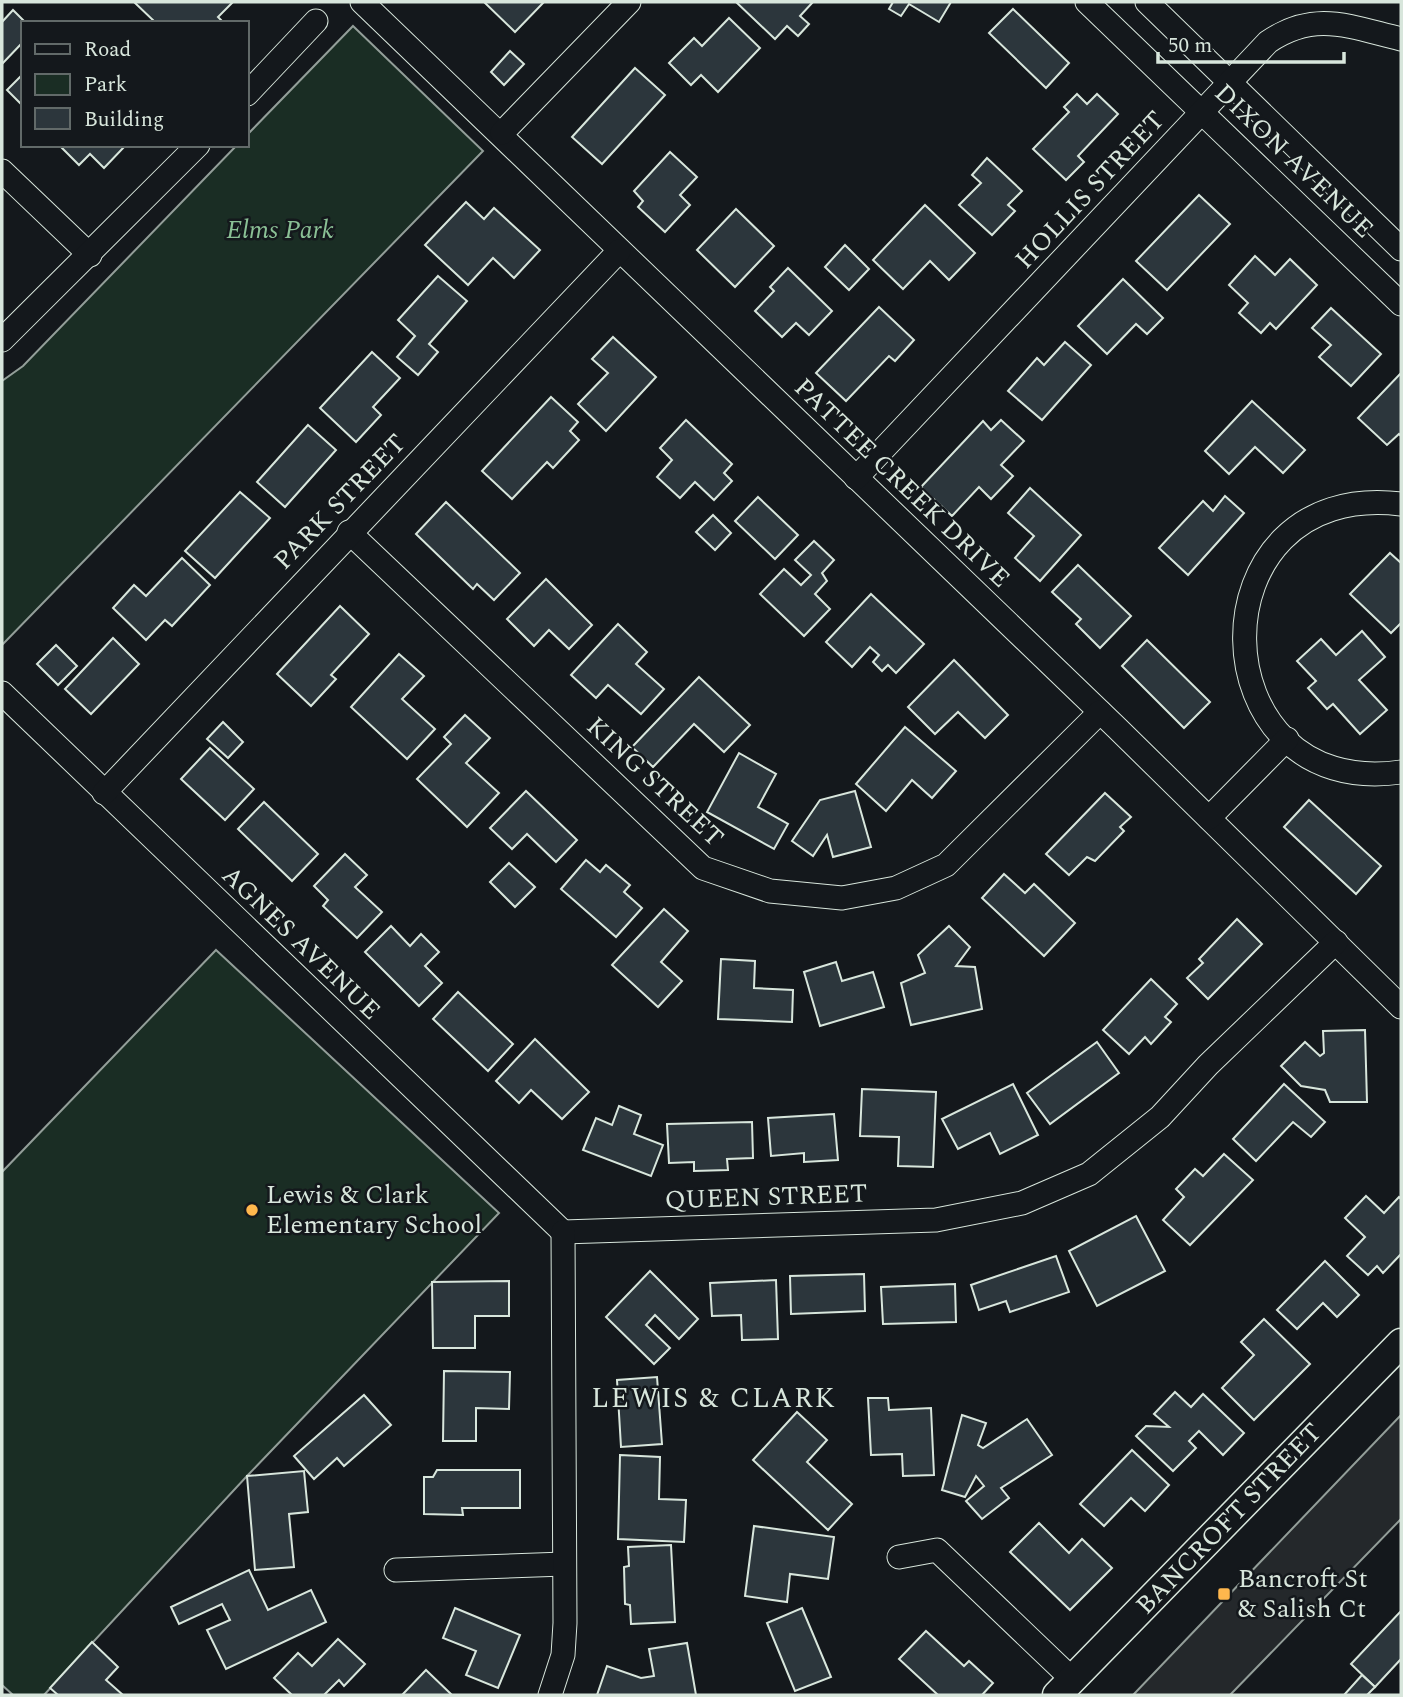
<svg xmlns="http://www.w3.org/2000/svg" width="1403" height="1697" font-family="Spectral,serif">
<rect width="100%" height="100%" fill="#14181c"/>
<g fill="#1a2d24" stroke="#939e99" stroke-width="2">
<polygon points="353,26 483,151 2,645 2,381 23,366 237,145 247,145 247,135"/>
<polygon points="216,950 499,1213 247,1476 44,1695 13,1695 2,1685 2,1172"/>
</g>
<polygon fill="#24282b" stroke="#939e99" stroke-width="2" points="1401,1415 1401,1519 1230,1695 1133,1695"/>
<g fill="#2c363c" stroke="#d8e6dc" stroke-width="2">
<polygon points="134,2 233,2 218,17 224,23 156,23"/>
<polygon points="484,2 544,2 515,32"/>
<polygon points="736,2 813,2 800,16 809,24 798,36 787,26 775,39"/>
<polygon points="893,2 951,2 939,22 909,4 901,16 889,9"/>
<polygon points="1013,9 1069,63 1046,88 989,33"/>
<polygon points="13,10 26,23 23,23 23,42 2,64 2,22"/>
<polygon points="729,18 760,48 718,92 701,75 691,85 669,63 694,38 702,46"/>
<polygon points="510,51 524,64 504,85 491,72"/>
<polygon points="635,68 665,95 602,164 572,137"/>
<polygon points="23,74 23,106 7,90"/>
<polygon points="1077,94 1087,104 1097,94 1118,114 1078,156 1084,162 1066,180 1033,149 1069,112 1064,107"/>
<polygon points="59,145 124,145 125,146 104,168 90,154 79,165"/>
<polygon points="670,152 697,177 680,195 690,205 665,232 638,207 643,201 634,191"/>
<polygon points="987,158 1022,191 1008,205 1015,211 992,235 959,205 981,183 972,175"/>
<polygon points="1199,195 1230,224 1167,290 1136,261"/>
<polygon points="466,202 484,219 494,208 540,250 514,278 493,258 468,285 425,245"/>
<polygon points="925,205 975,253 949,280 930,261 903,289 873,260"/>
<polygon points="736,209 774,246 735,287 697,250"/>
<polygon points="845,245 869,269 849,290 825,267"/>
<polygon points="1255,256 1275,275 1290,259 1317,285 1276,329 1270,323 1261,333 1239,313 1248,303 1229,285"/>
<polygon points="788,268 832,311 809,335 796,323 782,337 755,311 774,291 770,287"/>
<polygon points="438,276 467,301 429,344 438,352 418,375 397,357 415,336 398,320"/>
<polygon points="1123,279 1163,318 1147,334 1136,324 1107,354 1078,326"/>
<polygon points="879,307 914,340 895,361 889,356 846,401 816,373"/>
<polygon points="1331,308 1381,354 1351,386 1319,357 1331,345 1312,328"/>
<polygon points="613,337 656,377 606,431 578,404 608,373 592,359"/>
<polygon points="1065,342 1091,365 1042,420 1008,391 1037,358 1044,365"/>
<polygon points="372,352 400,378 373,407 381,415 356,442 320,408"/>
<polygon points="1401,373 1401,436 1399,434 1387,445 1358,418"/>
<polygon points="551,397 578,422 570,431 579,440 553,468 547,462 512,499 482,471"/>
<polygon points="1252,401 1305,450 1283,473 1255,447 1229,474 1205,451"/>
<polygon points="686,420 732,464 724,473 732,481 714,500 695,482 680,498 657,477 672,460 660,448"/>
<polygon points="1001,420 1024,441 1001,465 1013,476 991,499 979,487 952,516 921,487 983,421 991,430"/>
<polygon points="308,425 336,450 285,507 257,482"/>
<polygon points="1030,488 1081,535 1040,581 1015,558 1034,536 1008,513"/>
<polygon points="240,492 270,518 215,578 185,551"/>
<polygon points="1225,496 1244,513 1188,575 1159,548 1203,501 1213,511"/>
<polygon points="758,497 798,535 775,559 735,521"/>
<polygon points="446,502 520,573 494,600 477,584 473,589 416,534"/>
<polygon points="713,515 731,533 715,550 696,532"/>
<polygon points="814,541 834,560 822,573 827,581 815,594 830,609 804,636 760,594 784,569 801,585 811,575 795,560"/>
<polygon points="1390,553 1401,563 1401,623 1391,633 1350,594"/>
<polygon points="182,558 210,585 172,626 165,620 146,640 113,608 134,585 146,596"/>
<polygon points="1078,565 1131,616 1100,648 1076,624 1081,619 1052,592"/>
<polygon points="546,579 592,625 569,649 549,630 534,646 507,619"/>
<polygon points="871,594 924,644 896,673 888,665 882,671 873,662 879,655 870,647 852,667 826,642"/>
<polygon points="340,606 369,634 331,675 336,679 311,706 277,674"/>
<polygon points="618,624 647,652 636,664 664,689 641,714 608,685 596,698 571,675"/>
<polygon points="1362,631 1385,657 1359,680 1387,710 1360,734 1333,704 1327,709 1308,688 1316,681 1297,661 1321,639 1336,655"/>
<polygon points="113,638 139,664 91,714 65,689"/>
<polygon points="1147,640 1210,702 1184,728 1122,666"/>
<polygon points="56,645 77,666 58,685 37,664"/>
<polygon points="399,654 424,676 402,699 435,729 407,759 351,707"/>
<polygon points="954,660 1008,715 985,738 958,712 935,734 908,707"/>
<polygon points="699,677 750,725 724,752 694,724 653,767 632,747"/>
<polygon points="465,715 490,738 466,763 499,793 467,827 417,779 451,744 444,737"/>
<polygon points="223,722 243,742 228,758 207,739"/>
<polygon points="905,727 956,771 932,798 912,780 886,811 856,784"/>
<polygon points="210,748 254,789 225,820 181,779"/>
<polygon points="739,753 776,774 758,807 788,824 774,849 707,812"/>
<polygon points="526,791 577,840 556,862 527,834 512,849 490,828"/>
<polygon points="855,791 871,847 833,857 827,835 813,856 792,841 820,800"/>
<polygon points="1105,793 1131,817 1120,827 1124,831 1095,861 1087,857 1069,875 1046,854"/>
<polygon points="1309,800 1381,866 1356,894 1284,827"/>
<polygon points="264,802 318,854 292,881 238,829"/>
<polygon points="345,854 367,875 355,887 382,912 357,938 323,906 328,900 314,886"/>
<polygon points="586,860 600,872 606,865 630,885 624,892 642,908 616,937 561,889"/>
<polygon points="509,863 535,887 515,907 490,882"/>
<polygon points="1004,874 1025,893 1034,884 1075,923 1044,956 982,898"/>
<polygon points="664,909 688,931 661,962 682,981 658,1007 612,965"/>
<polygon points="1237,919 1262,944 1208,999 1187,978 1203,963 1199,959"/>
<polygon points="391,926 410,946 421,934 439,952 425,966 442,983 419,1006 365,952"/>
<polygon points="949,926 970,947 956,966 975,967 982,1009 911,1025 901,983 925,973 918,955"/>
<polygon points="721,959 755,961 754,988 793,990 792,1022 718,1019"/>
<polygon points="836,962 842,981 873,972 884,1007 820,1026 804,972"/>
<polygon points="1151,979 1177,1004 1165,1017 1171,1022 1151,1044 1145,1037 1129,1054 1103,1030"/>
<polygon points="458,992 513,1044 488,1071 433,1019"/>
<polygon points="1365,1030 1367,1102 1330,1102 1325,1090 1301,1086 1281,1066 1305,1042 1320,1056 1324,1053 1323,1031"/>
<polygon points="535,1039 589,1092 562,1119 531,1090 519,1103 496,1081"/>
<polygon points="1097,1042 1119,1073 1050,1124 1027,1093"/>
<polygon points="1013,1084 1038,1135 1000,1154 990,1133 958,1149 942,1119"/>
<polygon points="1284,1084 1325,1122 1311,1137 1293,1122 1256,1161 1233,1139"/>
<polygon points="862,1089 936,1092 933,1167 898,1166 899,1137 860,1136"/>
<polygon points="619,1106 641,1115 634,1134 663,1145 651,1176 583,1150 596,1118 612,1125"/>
<polygon points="834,1114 838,1160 804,1162 804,1153 771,1156 768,1118"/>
<polygon points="752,1122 753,1158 727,1159 728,1170 694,1171 694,1162 669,1163 667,1124"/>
<polygon points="1224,1154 1253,1180 1190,1245 1163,1220 1184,1197 1176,1189 1195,1169 1203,1176"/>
<polygon points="1366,1196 1384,1213 1399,1197 1401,1199 1401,1254 1383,1273 1377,1266 1368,1275 1347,1256 1365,1237 1345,1218"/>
<polygon points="1136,1216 1165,1271 1097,1306 1069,1251"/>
<polygon points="1056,1256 1069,1292 1010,1312 1006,1301 979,1310 971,1285"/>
<polygon points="1325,1261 1359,1295 1337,1317 1323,1303 1297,1329 1277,1310"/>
<polygon points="650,1271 698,1319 679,1339 655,1315 646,1325 670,1348 654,1364 606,1317"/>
<polygon points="864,1274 865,1311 791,1314 790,1276"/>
<polygon points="776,1280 778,1339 742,1340 741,1315 712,1316 710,1283"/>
<polygon points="509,1281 509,1316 475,1316 475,1348 433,1348 432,1282"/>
<polygon points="955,1284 956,1322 883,1324 881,1287"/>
<polygon points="1264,1319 1310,1364 1254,1420 1222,1388 1254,1355 1241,1342"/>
<polygon points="444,1371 510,1372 509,1409 476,1408 476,1441 443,1441"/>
<polygon points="657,1377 662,1444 621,1447 617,1380"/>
<polygon points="1175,1392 1191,1407 1203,1394 1244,1433 1223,1455 1199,1431 1189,1441 1196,1448 1173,1471 1136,1436 1146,1426 1169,1427 1154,1414"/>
<polygon points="364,1395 391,1425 344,1466 337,1458 314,1479 294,1456"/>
<polygon points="868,1398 888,1398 889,1410 931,1408 934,1475 903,1476 902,1454 871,1455"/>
<polygon points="797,1412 827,1440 807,1462 852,1504 828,1530 753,1460"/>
<polygon points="962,1415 986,1423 978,1445 983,1448 1027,1419 1052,1455 1001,1488 1009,1498 982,1519 966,1501 984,1486 976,1476 965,1497 942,1490"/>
<polygon points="1132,1450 1169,1485 1145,1511 1131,1498 1104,1526 1080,1504"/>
<polygon points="620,1455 660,1457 659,1499 686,1500 684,1542 618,1539"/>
<polygon points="437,1470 520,1470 520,1508 462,1508 463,1515 424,1514 424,1477 433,1477"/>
<polygon points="304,1471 308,1512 289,1514 294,1567 255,1570 247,1476"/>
<polygon points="1039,1523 1069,1553 1082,1539 1112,1568 1070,1610 1010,1552"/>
<polygon points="754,1526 834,1537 828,1579 790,1574 787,1602 745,1596"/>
<polygon points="671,1545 675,1622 631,1624 630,1605 625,1604 624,1567 629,1566 628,1547"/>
<polygon points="249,1570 268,1610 311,1590 326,1622 226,1669 207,1630 230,1620 222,1604 179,1624 171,1607"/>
<polygon points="455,1608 520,1635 498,1688 466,1675 476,1651 443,1638"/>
<polygon points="802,1608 831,1677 795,1691 767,1623"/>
<polygon points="1401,1611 1401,1659 1375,1687 1351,1664"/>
<polygon points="926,1631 964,1666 969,1661 993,1683 982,1695 938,1695 899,1659"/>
<polygon points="338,1639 365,1664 344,1686 339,1680 324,1695 292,1695 274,1678 298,1653 312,1666"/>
<polygon points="92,1642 118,1667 106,1680 123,1695 58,1695 50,1688"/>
<polygon points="687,1643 696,1695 597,1695 607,1666 641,1678 654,1676 649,1649"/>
<polygon points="426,1670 452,1695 402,1695"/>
<polygon points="1362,1675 1375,1687 1367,1695 1344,1695"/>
</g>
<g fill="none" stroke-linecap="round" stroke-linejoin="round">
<g stroke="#d8e6dc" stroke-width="25">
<g id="minor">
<polyline points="362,2 1117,728 1401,1007"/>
<polyline points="1087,2 1401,304"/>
<polyline points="1147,2 1401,249"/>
<polyline points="247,94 316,21"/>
<polyline points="502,133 629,2"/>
<polyline points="2,171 90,255"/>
<polyline points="2,340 198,145"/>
<path d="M856,478L1268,42C1315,10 1350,27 1401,39"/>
<path d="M1401,504C1189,478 1196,802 1401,772"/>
<polyline points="349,532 703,868 770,891 842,898 896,888 946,865 1100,712"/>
<polyline points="2,693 563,1232"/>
<polyline points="104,793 619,251"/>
<polyline points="1209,818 1287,739"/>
<polyline points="563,1232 936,1220 1022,1203 1089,1174 1160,1117 1208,1065 1336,942"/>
<polyline points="899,1557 937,1550 1072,1679"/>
<polyline points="396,1570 564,1564"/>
<polyline points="550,1695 563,1655 565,1623 563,1232"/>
</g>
</g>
<g stroke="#d8e6dc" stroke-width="31">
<polyline id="tertiary" points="1057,1695 1401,1343"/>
</g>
<use href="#minor" stroke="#14181c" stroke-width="23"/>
<use href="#tertiary" stroke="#14181c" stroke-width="28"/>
</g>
<g fill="#ffb74d" stroke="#14181c" stroke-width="2.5">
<circle cx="252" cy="1210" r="7"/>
<rect x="1217" y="1587" width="14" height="14" rx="3.5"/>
</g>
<g text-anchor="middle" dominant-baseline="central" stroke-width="5" stroke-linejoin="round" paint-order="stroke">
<g font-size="26" fill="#d8e6dc" stroke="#14181c">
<text transform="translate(1294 161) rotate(44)">DIXON AVENUE</text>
<text transform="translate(1090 190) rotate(-47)">HOLLIS STREET</text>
<text transform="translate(902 483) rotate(44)">PATTEE CREEK DRIVE</text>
<text transform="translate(340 502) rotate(-46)">PARK STREET</text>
<text transform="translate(655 782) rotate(43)">KING STREET</text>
<text transform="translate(301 943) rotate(44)">AGNES AVENUE</text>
<text transform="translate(766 1197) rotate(-2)">QUEEN STREET</text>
<text transform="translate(1229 1519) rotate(-46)">BANCROFT STREET</text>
</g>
<g font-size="26" font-style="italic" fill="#8ac095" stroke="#14181c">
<text x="280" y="230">Elms Park</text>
</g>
<g font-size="26" fill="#d8e6dc" stroke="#14181c" text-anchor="start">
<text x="266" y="1195">Lewis &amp; Clark<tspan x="266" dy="30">Elementary School</tspan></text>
<text x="1238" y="1579">Bancroft St<tspan x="1238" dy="30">&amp; Salish Ct</tspan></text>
</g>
<g font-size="28" letter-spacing="2" fill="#d8e6dc" stroke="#14181c">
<text x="714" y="1398">LEWIS &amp; CLARK</text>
</g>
</g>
<rect width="1403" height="1697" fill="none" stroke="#d8e6dc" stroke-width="7"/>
<rect x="21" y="21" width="228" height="126" fill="#14181c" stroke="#626a69" stroke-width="2"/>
<rect x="35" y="44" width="35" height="10" fill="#14181c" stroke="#626a69" stroke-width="2"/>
<text x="84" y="56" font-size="21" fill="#d8e6dc">Road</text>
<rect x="35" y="74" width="35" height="21" fill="#1a2d24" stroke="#626a69" stroke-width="2"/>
<text x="84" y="91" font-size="21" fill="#d8e6dc">Park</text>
<rect x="35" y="108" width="35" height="21" fill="#2c363c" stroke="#626a69" stroke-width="2"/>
<text x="84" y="126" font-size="21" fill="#d8e6dc">Building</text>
<path d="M1158 52v10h186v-10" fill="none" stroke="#d8e6dc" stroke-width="3.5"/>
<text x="1168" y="52" font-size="21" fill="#d8e6dc" stroke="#14181c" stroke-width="5" paint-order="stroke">50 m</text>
</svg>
